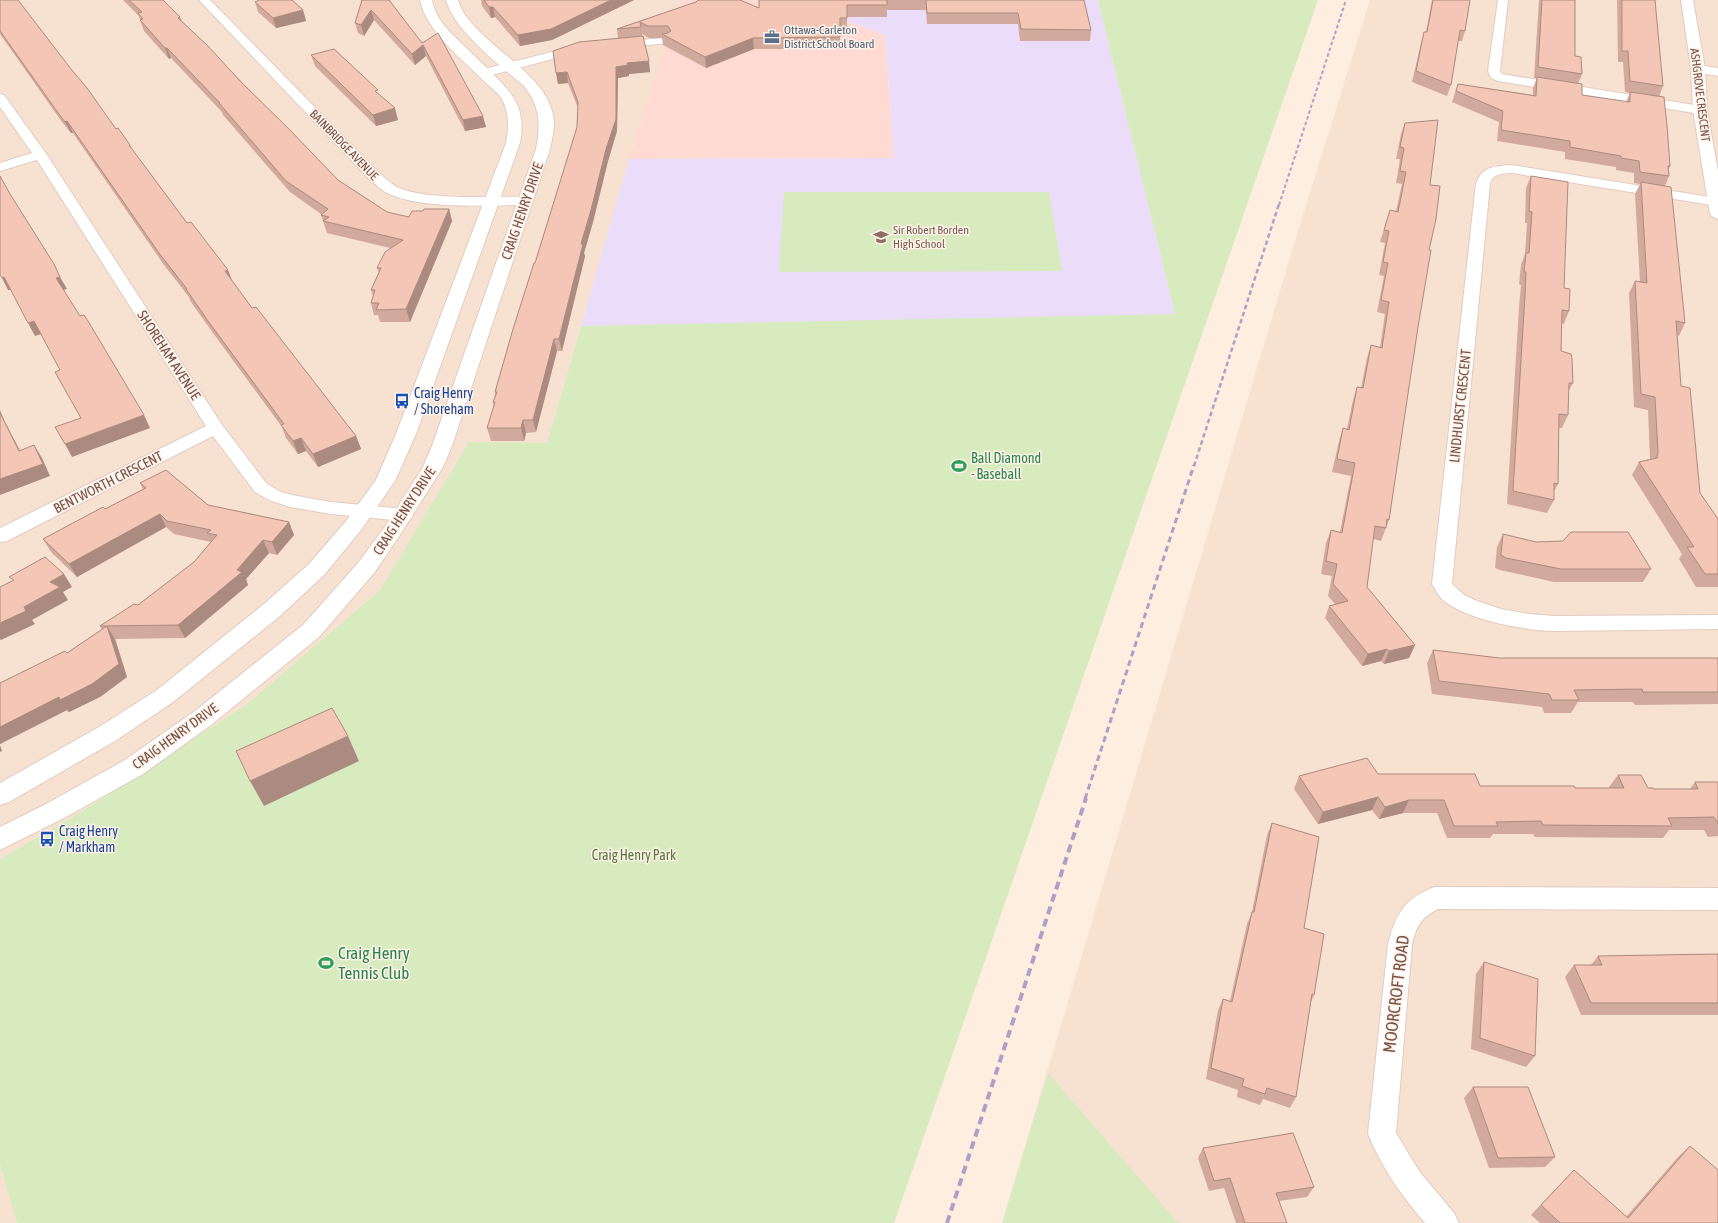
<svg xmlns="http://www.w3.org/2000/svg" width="1718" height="1223" font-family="'Asap Condensed',sans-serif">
<rect width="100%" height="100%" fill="#fdeee0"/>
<g fill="#f7e1d1">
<polygon points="0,0 681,0 629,159 547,443 469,442 380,590 247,704 82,811 0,859"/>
<polygon points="1370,0 1718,0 1718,1223 1002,1223 1294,244"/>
<polygon points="0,1165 13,1209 17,1223 0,1223"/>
</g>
<polygon fill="#ffdad3" points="681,0 787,0 885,35 894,158 629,159"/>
<polygon fill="#ebddf9" points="787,0 1098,0 1175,314 1005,320 581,326 629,159 894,158 885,35"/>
<g fill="#d7ebbe">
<polygon points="1098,0 1318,0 894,1223 17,1223 0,1165 0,859 82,811 247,704 380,590 469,442 547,443 581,326 1175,314"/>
<polygon points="784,192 1049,192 1062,271 779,272"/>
<polygon points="1048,1073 1178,1223 1002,1223"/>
</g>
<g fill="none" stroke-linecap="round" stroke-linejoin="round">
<g stroke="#e4cbbf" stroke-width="2">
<g id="minor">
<path d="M199,0H210L380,174C385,178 391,184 397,187C425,201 493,196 526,197L531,198L533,201L531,204L526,205C487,205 423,210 387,193C381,190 376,184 370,180Z"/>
<polygon points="1498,0 1508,0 1500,71 1502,74 1700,106 1704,107 1706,110 1704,113 1700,114 1498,81 1491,78 1488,71"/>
<polygon points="665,38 669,39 671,41 669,43 617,48 613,47 611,45 613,43 617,42"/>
<polygon points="579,45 583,47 585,49 583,51 484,77 480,76 478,73 480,70"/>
<polygon points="1698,65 1718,68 1718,76 1694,72 1692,69 1694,66"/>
<polygon points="0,94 4,95 47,155 222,425 267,484 281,492 292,495 331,502 404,509 411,511 413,515 411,519 404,521 331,514 290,507 269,500 255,492 213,436 7,541 0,542 0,528 206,426 37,160 0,171 0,163 32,153 0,107"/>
<path d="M1512,165L1716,198H1718V206L1512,173C1502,174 1494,173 1490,183L1452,584L1464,595L1477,601L1501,609L1529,614L1555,616L1718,615V629L1555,631C1526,631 1460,619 1440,597C1437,593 1435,588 1432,584L1476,183C1484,165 1494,167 1512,165Z"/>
<path d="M1435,887L1718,888V910L1438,909C1421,918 1417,925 1412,944L1396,1133L1419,1171L1454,1213L1459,1223H1425C1401,1195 1382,1168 1368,1134L1388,944C1396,914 1404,898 1435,887Z"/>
</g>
</g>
<g stroke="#e4cbbf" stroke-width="2">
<g id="tertiary">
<path d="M420,0H432C435,17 445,27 456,38C468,50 480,61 492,73C515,96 526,109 520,143L416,434L395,481L361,530L325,574L280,616L173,702L115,741L9,802L0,805V783L99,727L157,690L264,604L309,564L347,520L376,480L396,434L506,143C509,129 509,114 503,101C499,93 490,87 484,81C462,59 426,31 420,0Z"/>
<path d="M446,0H458C462,14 472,24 482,34C507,59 552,84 554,122C554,131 552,140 550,149L452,446L443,467L398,538L374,573L319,637L211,725L143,774L64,818L0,850V827L46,804L125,760L195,711L303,625L358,563L384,528L423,467L432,446L536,149C541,124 540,106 524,86C499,64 456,33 446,0Z"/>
<polygon points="1681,0 1693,0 1705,69 1707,110 1718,171 1718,219 1713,217 1710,214 1693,110 1691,69"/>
</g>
</g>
<use href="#minor" fill="#fff" fill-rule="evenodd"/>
<use href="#tertiary" fill="#fff" fill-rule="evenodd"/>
<polyline stroke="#af9fc7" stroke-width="2" stroke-dasharray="3.5 2.5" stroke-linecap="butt" points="1279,205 1346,0"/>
<polyline stroke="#af9fc7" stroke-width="2.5" stroke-dasharray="4.5 3" stroke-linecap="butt" points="1194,466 1279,204"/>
<polyline stroke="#af9fc7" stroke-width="3" stroke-dasharray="6 4" stroke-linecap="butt" points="1085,799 1194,465"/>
<polyline stroke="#af9fc7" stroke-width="4" stroke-dasharray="8 5" stroke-linecap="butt" points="947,1223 1086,798"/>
</g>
<g fill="#d2aa9d">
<polygon points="0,0 130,145 133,151 187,223 252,308 356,436 361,449 318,467 306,451 298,454 286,438 282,427 213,333 191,302 189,297 164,265 73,133 71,133 62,122 0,34"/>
<polygon points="123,0 163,0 180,17 182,21 338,180 387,212 409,217 423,211 449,209 452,221 410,322 380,322 378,315 374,315 371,303 373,296 371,290 379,273 377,268 390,248 327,233 321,215 321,214 290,192 223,115 222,112 171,58 169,59 144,31 140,20 139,16"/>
<polygon points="362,0 389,0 486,127 465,131 426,56 415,65 374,20 364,36 358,33 355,23"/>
<polygon points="481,0 634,0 552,40 520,46 495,17 491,18 482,6"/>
<polygon points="759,0 1084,0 1091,30 1090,41 1020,41 1018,24 927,24 926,10 887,10 887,17 847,17 847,29 840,29 840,49 754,49 706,68 663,45 662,38 649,38 642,34 650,72 629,74 629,76 618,78 617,131 608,161 593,222 584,253 585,256 562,351 557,351 536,432 526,433 524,441 491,441 487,428 494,407 493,402 495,395 495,392 535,263 577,127 578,108 568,83 558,84 553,51 618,38 617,29 696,2 759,8"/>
<polygon points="1432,0 1470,0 1465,31 1462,41 1458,41 1451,85 1447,96 1412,82 1421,43 1424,32 1426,32"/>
<polygon points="1539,0 1575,0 1575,56 1582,74 1578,84 1582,95 1626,102 1630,93 1625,92 1623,62 1618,62 1617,0 1655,0 1663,86 1659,97 1670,166 1669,169 1669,176 1665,186 1685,323 1679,336 1677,335 1681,386 1700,493 1718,519 1718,587 1696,587 1679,559 1682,554 1632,475 1639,462 1650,459 1648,410 1634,407 1629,293 1635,281 1640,282 1635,194 1640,184 1634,183 1634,173 1616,170 1616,167 1565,159 1565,152 1497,141 1499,122 1452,102 1458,84 1533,95 1533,88 1537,78 1534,78"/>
<polygon points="255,2 303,10 306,21 276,28 258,12"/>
<polygon points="311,55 379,94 398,120 376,126 315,66"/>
<polygon points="1405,123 1430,185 1429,250 1389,520 1381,541 1373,539 1367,587 1415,645 1409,658 1384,664 1381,661 1362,666 1325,618 1329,606 1335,604 1328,596 1332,576 1321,574 1326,543 1331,530 1340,532 1351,476 1332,472 1339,441 1343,428 1347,429 1353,400 1357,387 1361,388 1367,358 1371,345 1380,347 1385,314 1377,312 1384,276 1379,275 1385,243 1380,242 1390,210 1396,211 1402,184 1396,183 1400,159 1396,159 1401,134"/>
<polygon points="1531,176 1564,288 1569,311 1564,324 1562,323 1561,351 1573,383 1568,392 1568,415 1562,428 1559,428 1558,484 1554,492 1554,500 1547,513 1507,504 1519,307 1521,285 1519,284 1521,265 1525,254 1527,223 1525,223 1526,188"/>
<polygon points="140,483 208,505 289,522 294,535 277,555 269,553 246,579 248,585 185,638 115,639 127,677 100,697 69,712 67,710 0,744 0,683 67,653 102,630 100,626 138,605 194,562 211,542 174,534 166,527 77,577 51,552 43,539 105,509 143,489"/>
<polygon points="1503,534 1651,569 1643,582 1554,582 1500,570 1495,568 1497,547"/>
<polygon points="1433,650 1499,658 1718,658 1718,704 1635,705 1633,702 1578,702 1571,713 1544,713 1542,707 1432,694 1427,663"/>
<polygon points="1378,774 1480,786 1575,788 1609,788 1609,787 1618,775 1648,788 1654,789 1690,789 1695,782 1718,782 1718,836 1708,837 1704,830 1669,830 1663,838 1535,837 1533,834 1493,834 1490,838 1447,838 1437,813 1403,813 1379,819 1372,810 1318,824 1294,789 1299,776"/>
<polygon points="1272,823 1304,928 1314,995 1311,1002 1296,1097 1290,1108 1263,1099 1260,1105 1237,1097 1238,1090 1206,1079 1218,1010 1223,999 1230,1001 1247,924 1252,912 1267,835"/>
<polygon points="1718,954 1718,1015 1581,1015 1565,977 1574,965 1591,965 1598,956"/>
<polygon points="1484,962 1535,1056 1526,1067 1471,1049 1476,974"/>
<polygon points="1473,1087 1555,1157 1545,1167 1489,1168 1464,1098"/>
<polygon points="1690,1146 1718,1223 1540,1223 1531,1215 1574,1170 1626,1217 1678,1157"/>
<polygon points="1203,1148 1314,1187 1307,1197 1279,1201 1287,1223 1236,1223 1224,1188 1209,1191 1198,1158"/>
</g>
<g fill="#ab8b7f">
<polygon points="611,0 634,0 552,40 520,46 518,35"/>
<polygon points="489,7 493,7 495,17 491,18"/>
<polygon points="303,10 306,21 276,28 273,18"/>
<polygon points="371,10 374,20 364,36 361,25"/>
<polygon points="753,38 754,49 706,68 705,57"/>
<polygon points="423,45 426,56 415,65 412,54"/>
<polygon points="165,48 167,48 171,58 169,59"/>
<polygon points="649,61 650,72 629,74 629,76 618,78 617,131 608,161 593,222 584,253 585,256 562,351 559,339 581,244 616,67 627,63"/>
<polygon points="567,72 568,83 558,84 556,73"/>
<polygon points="395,108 398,120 376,126 373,115"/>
<polygon points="483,116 486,127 465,131 463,120"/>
<polygon points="67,121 73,133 71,133 65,122"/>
<polygon points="449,209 452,221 410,322 406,309"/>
<polygon points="228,270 233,283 225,271"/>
<polygon points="4,277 11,290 8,290 2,278"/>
<polygon points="60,277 67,289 63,290 56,278"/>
<polygon points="34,321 41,334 35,336 28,323"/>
<polygon points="554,339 557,351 536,432 533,420"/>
<polygon points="0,410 4,420 27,464 19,451 0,413"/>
<polygon points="144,415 150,428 72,457 65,444"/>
<polygon points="523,420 526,433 524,441 521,428"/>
<polygon points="356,436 361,449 318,467 313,454"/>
<polygon points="301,438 306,451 298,454 293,441"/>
<polygon points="34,445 42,458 50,476 0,495 0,479"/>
<polygon points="160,514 166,527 77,577 69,564"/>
<polygon points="289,522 294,535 277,555 272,542"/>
<polygon points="263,540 269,553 246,579 248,585 185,638 178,625 237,570"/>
<polygon points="64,574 72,587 63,592 68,600 32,620 35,624 1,640 0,639 0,623 50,582"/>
<polygon points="107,626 115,639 127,677 100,697 69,712 67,710 0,744 0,727"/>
<polygon points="1415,645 1409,658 1384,664 1389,651"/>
<polygon points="1387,649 1381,661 1362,666 1368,654"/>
<polygon points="348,736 359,761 264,806 250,781"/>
<polygon points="0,745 2,751 0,752"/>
<polygon points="1378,797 1372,810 1318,824 1323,812"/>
<polygon points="1409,800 1403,813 1379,819 1385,807"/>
</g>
<g fill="#f4c6b6" stroke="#ab8b7f">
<polygon points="0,0 18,0 71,69 87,88 116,129 118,128 130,145 129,145 187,223 191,222 228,270 225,271 252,308 256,307 356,436 313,454 301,438 293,441 281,425 284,424 208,321 186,289 187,289 159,253 67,121 65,122 56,110 0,31"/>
<polygon points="129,0 163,0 180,17 178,18 207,45 242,83 287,127 338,180 387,212 409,217 412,211 423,211 424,209 449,209 406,309 376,310 379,303 371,303 375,290 371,290 381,268 377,268 385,252 403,240 323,221 329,217 321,215 328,209 286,181 219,103 220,103 167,48 165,48 140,20 143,19 138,13 142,12"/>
<polygon points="259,0 292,0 303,10 273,18 255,2"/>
<polygon points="362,0 389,0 422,43 438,33 483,116 463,120 423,45 412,54 371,10 361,25 355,23"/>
<polygon points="484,0 611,0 551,29 518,35 493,7 489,7"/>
<polygon points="698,0 740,0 759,8 759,0 887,0 887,5 847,5 847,18 840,18 840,37 753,38 705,57 662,34 668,33 671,31 668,26 648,26 640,22 641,27 617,29 696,2"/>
<polygon points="926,0 1084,0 1091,30 1021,29 1018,13 927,13"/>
<polygon points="1433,0 1470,0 1465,31 1460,30 1451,85 1416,71 1424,32 1427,32"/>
<polygon points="1542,0 1575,0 1575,56 1581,57 1582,74 1538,67"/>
<polygon points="1622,0 1655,0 1663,86 1630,81 1628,51 1622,51"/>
<polygon points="643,36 649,61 627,63 628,65 616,67 616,119 606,149 591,210 581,244 583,244 559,339 554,339 533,420 523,420 521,428 487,428 495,402 493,402 497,392 495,392 513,329 534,263 535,263 577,127 578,102 567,72 556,73 553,51 579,42"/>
<polygon points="334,49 378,90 375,91 395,108 373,115 311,55"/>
<polygon points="1537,77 1582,84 1582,95 1630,102 1630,92 1664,97 1667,126 1670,166 1668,166 1669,176 1640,172 1639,161 1621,158 1621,156 1570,147 1570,141 1501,130 1503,111 1456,91 1458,84 1536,96"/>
<polygon points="1438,120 1430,185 1440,186 1436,219 1429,250 1431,250 1418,327 1389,520 1387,519 1386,528 1375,526 1367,587 1415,645 1389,651 1387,649 1368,654 1329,606 1348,601 1333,584 1337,564 1326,561 1331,530 1342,533 1355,463 1337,459 1343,428 1349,430 1357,387 1363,388 1371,345 1382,348 1389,302 1381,300 1388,263 1383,262 1389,231 1384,230 1390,210 1398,212 1406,172 1400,171 1404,148 1400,147 1405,123"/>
<polygon points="0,176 10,194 54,264 60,277 56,278 80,316 84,315 88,321 144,415 65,444 55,427 81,418 55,372 60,370 34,321 28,323 4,277 2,278 0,275"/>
<polygon points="1531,176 1568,182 1564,288 1570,289 1569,311 1562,310 1561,351 1571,354 1572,359 1573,383 1569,383 1568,415 1559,414 1558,484 1554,483 1554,500 1513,491 1525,295 1526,272 1524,272 1526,253 1529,253 1532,212 1529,211"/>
<polygon points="1641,182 1671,187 1685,323 1676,321 1681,386 1690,388 1700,493 1718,519 1718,574 1705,574 1687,547 1694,547 1639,462 1657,458 1658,453 1655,397 1641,394 1635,281 1647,283"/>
<polygon points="0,413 19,451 34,445 43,464 0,479"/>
<polygon points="166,470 208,505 289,522 272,542 263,540 237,570 242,572 178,625 100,626 134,604 138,605 194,562 217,535 207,533 211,530 167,521 160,514 69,564 43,539 103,507 105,509 146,488 140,483"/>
<polygon points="1571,532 1628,532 1651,569 1561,569 1506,558 1501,555 1503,534 1536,542 1563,541"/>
<polygon points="45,557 64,574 50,582 60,587 24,607 26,611 0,623 0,587 14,580 9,577"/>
<polygon points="107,626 119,664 92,684 60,700 59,697 0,727 0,683 65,651 67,653"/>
<polygon points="1433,650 1499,658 1718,658 1718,692 1643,692 1642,689 1574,690 1579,700 1552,700 1549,694 1439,681"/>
<polygon points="332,708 348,736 250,781 236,751"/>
<polygon points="1367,758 1378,774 1475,774 1480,786 1574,786 1575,788 1624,788 1618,775 1641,775 1648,788 1653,788 1654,789 1698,789 1695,782 1718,782 1718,824 1714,817 1668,818 1672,826 1543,825 1541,821 1496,822 1498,826 1454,826 1444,800 1409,800 1385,807 1378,797 1323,812 1299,776"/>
<polygon points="1272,823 1319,837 1304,928 1324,934 1314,995 1312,994 1296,1097 1267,1088 1265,1094 1242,1086 1244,1079 1211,1068 1223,999 1232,1002 1252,912 1254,912"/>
<polygon points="1718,954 1718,1003 1591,1003 1574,965 1602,965 1598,956"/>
<polygon points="1484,962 1538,979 1535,1056 1480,1038"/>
<polygon points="1473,1087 1528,1087 1555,1157 1498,1158"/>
<polygon points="1293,1133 1314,1187 1276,1193 1287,1223 1245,1223 1230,1178 1214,1181 1203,1148"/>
<polygon points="1690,1146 1718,1170 1718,1223 1560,1223 1541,1205 1574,1170 1628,1218"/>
</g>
<defs>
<g id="office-bare" transform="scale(1.2)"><path d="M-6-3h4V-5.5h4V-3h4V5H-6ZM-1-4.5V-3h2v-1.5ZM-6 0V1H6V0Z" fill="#5c6f8a" stroke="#fff2e8" stroke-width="2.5" paint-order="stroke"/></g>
<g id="school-bare" transform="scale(1.2)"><path d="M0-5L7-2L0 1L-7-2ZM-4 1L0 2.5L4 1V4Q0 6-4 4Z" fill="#8d6e63" stroke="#fff2e8" stroke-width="2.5" paint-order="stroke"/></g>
<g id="bus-bare" transform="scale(1.2)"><path d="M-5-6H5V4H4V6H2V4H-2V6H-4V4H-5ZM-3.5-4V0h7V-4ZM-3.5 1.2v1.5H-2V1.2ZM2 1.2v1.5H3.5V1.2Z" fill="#1a4fb4" stroke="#fff2e8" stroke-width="2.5" paint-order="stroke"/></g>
<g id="stadium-bare" transform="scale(1.2)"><path d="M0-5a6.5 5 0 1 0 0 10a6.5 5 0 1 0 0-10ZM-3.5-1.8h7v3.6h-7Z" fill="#2e9e5b" stroke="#fff2e8" stroke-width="2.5" paint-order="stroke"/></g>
</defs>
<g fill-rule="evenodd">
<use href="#office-bare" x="772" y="37"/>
<use href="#school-bare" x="881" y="237"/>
<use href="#bus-bare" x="402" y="401"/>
<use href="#stadium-bare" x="959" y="466"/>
<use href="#bus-bare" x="47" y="839"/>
<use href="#stadium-bare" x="326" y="963"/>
</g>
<g text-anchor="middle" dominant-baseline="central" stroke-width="3" stroke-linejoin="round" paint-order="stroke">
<g font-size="12" fill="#4e5e75" stroke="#fff2e8" text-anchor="start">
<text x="784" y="30">Ottawa-Carleton<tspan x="784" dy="14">District School Board</tspan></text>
</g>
<g font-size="12" fill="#755046" stroke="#fff2e8">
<text transform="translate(1700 95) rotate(83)">ASHGROVE CRESCENT</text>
<text transform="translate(344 145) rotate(46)">BAINBRIDGE AVENUE</text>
</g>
<g font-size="12" fill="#785e54" stroke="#fff2e8" text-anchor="start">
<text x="893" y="230">Sir Robert Borden<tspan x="893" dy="14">High School</tspan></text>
</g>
<g font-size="14" fill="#755046" stroke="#fff2e8">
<text transform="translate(522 211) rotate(-71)">CRAIG HENRY DRIVE</text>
<text transform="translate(169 355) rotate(57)">SHOREHAM AVENUE</text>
<text transform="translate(1460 406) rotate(-84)">LINDHURST CRESCENT</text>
<text transform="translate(108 482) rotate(-27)">BENTWORTH CRESCENT</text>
<text transform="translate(404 511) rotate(-57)">CRAIG HENRY DRIVE</text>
<text transform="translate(175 736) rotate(-36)">CRAIG HENRY DRIVE</text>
</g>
<g font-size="14" fill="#164399" stroke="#fff2e8" text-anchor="start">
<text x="414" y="393">Craig Henry<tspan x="414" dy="16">/ Shoreham</tspan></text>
<text x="59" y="831">Craig Henry<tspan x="59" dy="16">/ Markham</tspan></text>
</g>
<g font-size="14" fill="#27864d" stroke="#fff2e8" text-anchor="start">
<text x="971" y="458">Ball Diamond<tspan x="971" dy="16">- Baseball</tspan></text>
</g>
<g font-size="14" fill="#55763c" stroke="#fff2e8">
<text x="634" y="855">Craig Henry Park</text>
</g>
<g font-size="17" fill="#27864d" stroke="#fff2e8" text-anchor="start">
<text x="338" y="953">Craig Henry<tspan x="338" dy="20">Tennis Club</tspan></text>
</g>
<g font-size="17" fill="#755046" stroke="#fff2e8">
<text transform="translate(1396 994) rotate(-83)">MOORCROFT ROAD</text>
</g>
</g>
</svg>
